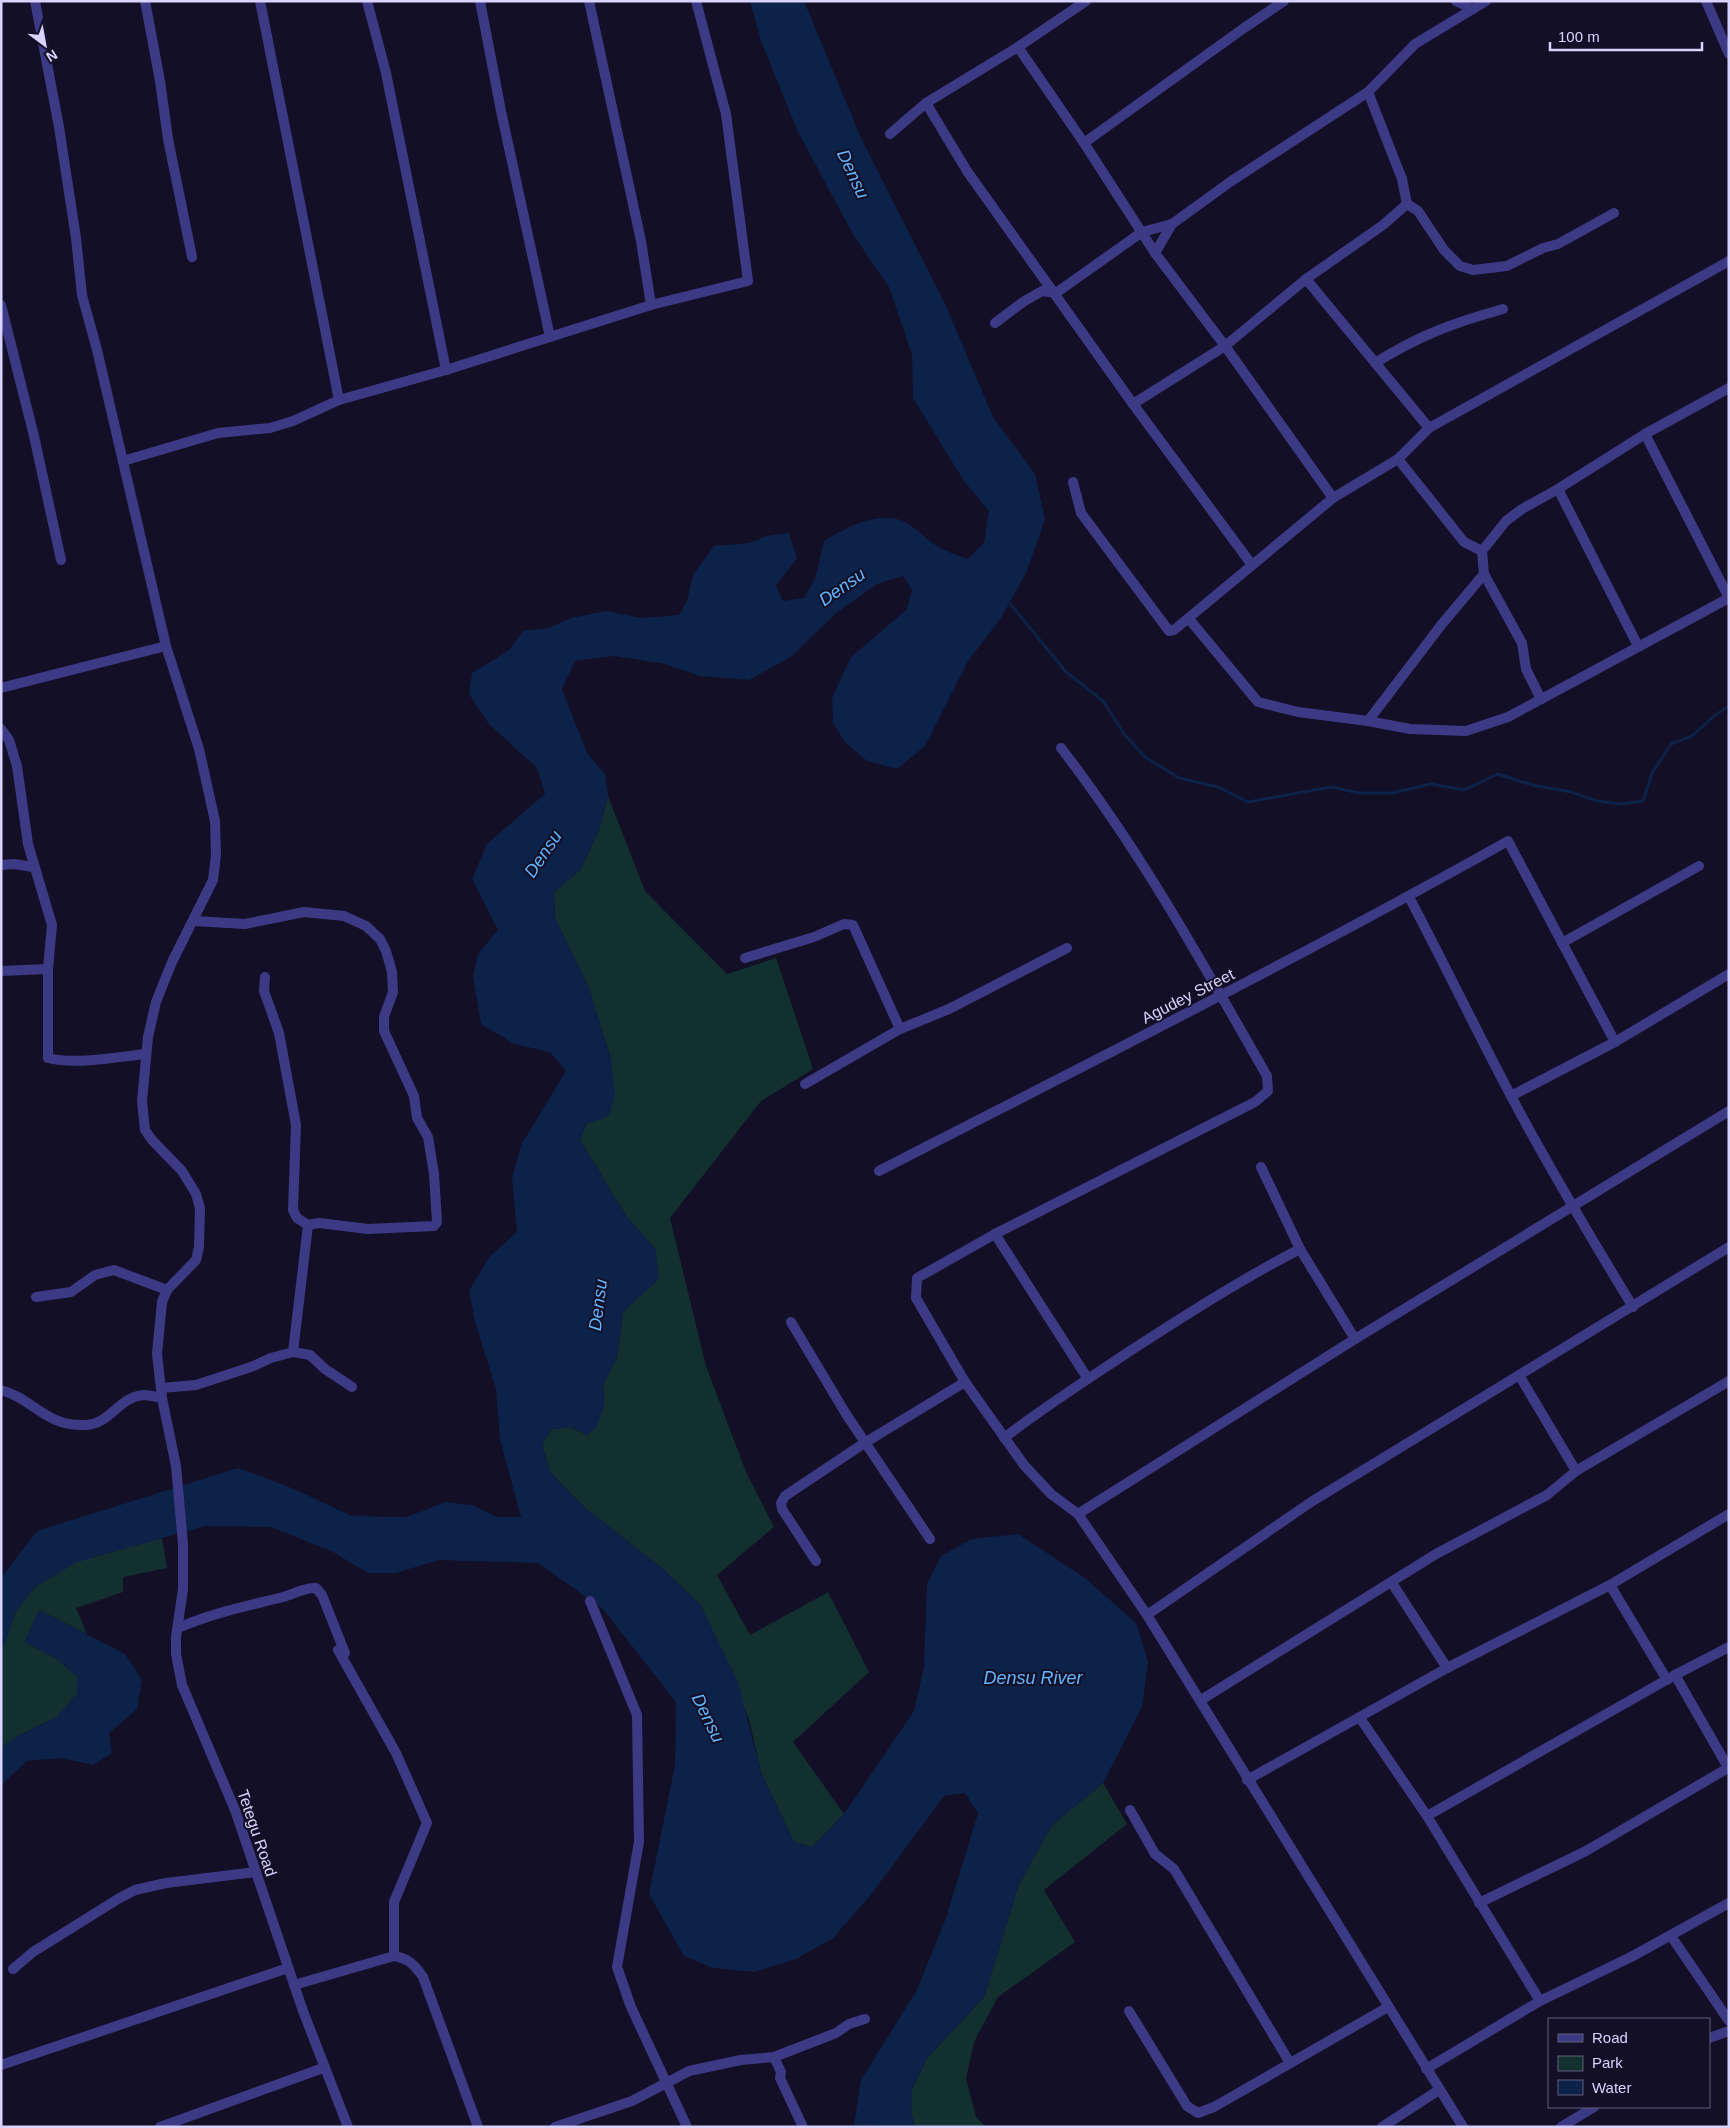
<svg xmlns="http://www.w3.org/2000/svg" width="1730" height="2128" font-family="Arial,sans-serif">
<rect width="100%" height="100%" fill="#130f26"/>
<g fill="#12302f">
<polygon points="608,796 645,891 727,974 776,958 813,1069 761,1101 670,1218 706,1366 746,1472 774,1527 717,1575 750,1635 828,1592 869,1672 793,1742 844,1814 812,1847 794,1842 761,1773 749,1719 701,1606 663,1569 585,1508 550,1472 542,1444 552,1429 569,1427 588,1435 604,1405 603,1385 617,1358 623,1312 637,1298 656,1250 626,1216 580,1140 611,1059 588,986 555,918 554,892 580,870 599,830"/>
<polygon points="162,1538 167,1568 123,1577 123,1592 76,1608 87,1634 39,1610 25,1642 54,1657 77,1676 77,1694 57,1717 18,1736 1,1747 1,1652 16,1611 35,1587 76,1562"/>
<polygon points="1103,1783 1127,1824 1044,1890 1075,1942 998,1997 974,2042 966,2078 976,2117 986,2127 915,2127 911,2111 912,2089 927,2058 984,1997 1019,1884 1052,1825"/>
</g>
<g fill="#0c2248">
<path d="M750,1H804L861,138L946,306L993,417L1035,474L1045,519L1027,571L1001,618L968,661L925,746L897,769L867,761L845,742L833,723L832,698L851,657L907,609L912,590L903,576L877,584L835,614L791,657L749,680L700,676L665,664L615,656L575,661L562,689L587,753L605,774L608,796L599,830L580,870L554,892L555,918L588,986L611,1059L615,1094L609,1116L586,1124L580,1140L626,1216L656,1250L659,1279L623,1312L617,1358L603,1385L604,1405L597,1426L588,1435L569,1427L552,1429L542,1444L550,1472L585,1508L663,1569L701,1606L738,1682L761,1773L794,1842L812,1847L844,1814L914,1711L924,1667L927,1584L941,1556L972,1539L1018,1534L1085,1578L1136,1623L1148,1662L1142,1707L1103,1783L1052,1825L1019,1884L984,1997L927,2058L912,2089L911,2111L915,2127L854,2125L861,2080L917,1990L946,1918L978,1813L965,1793L944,1796L870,1896L833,1938L796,1959L754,1972L713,1968L684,1956L649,1894L675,1765L676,1702L603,1609L538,1563L439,1560L396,1573H368L333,1552L271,1527L205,1526L77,1562L35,1587L16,1611L1,1652V1578L37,1531L238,1468L289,1487L352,1516L407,1517L445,1502L472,1505L497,1517H521L500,1439L496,1389L475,1322L469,1291L490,1256L517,1232L512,1179L521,1145L566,1071L550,1052L514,1044L481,1024L473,977L478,954L498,930L472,879L487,844L545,794L537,768L489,724L469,694L472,673L509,650L524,630L546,629L571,618L606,611L642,618L679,615L687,601L693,575L714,546L749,543L767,536L789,533L797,558L776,586L783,601L804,598L815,579L824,541C844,529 872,513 897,519C915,524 926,541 942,549C950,553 959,556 968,559L984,543L989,511L964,481L913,398L912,355L889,287L854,236L798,132L761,41Z"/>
<polygon points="39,1610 125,1654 142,1680 137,1709 109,1733 112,1753 93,1765 61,1758 27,1761 1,1785 1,1747 18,1736 57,1717 77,1694 77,1676 54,1657 25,1642"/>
</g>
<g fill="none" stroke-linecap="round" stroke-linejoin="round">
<polyline stroke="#0c2248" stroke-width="3" points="1007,600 1066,672 1104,702 1124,734 1145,757 1179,778 1218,787 1248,802 1331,787 1359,793 1392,793 1431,784 1464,790 1498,774 1532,785 1571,792 1597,801 1621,804 1643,801 1652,773 1671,744 1692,736 1714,716 1729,706"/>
<g stroke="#3d3a85" stroke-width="10">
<polyline points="35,1 59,127 76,238 82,295 97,350 166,646 199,749 215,821 216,855 213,880 172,962 156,1002 148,1037 142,1101 145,1130 152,1140 182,1171 196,1194 200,1208 199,1247 196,1260 167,1290 162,1302 157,1354 162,1398 176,1466 183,1544 183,1589 176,1637 176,1654 182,1685 235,1810 303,2011 348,2127"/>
<polyline points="145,1 160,81 168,139 192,257"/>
<polyline points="260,1 339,400"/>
<polyline points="367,1 386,73 446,370"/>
<polyline points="480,1 501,111 550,337"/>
<polyline points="589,1 641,241 651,305"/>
<polyline points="1086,1 1018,47 926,103 967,171 1133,404 1252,565"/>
<polyline points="1456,1 1473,9"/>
<polyline points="1706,1 1729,54"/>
<polyline points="1018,47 1084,143 1155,253 1225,346 1333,498"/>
<polyline points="1368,92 1402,179 1407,204 1418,211 1444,250 1460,266 1473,270 1507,266 1543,248 1558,244 1614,213"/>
<polyline points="890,134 926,103"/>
<polyline points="1084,143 1244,28 1284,1"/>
<polyline points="1155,253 1172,224 1230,182 1368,92 1415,44 1486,1"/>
<polyline points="1306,279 1429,428"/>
<polyline points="1,305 34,436 61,560"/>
<polyline points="995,323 1023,302 1042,291 1056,293 1142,232 1172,224"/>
<path d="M1375,363C1420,335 1453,323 1503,309"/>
<polyline points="1133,404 1225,346 1306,279 1383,225 1407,204"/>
<polyline points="1645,434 1729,598"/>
<polyline points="1398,459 1464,542 1482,551"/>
<polyline points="123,461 218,433 270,428 293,421 339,400 446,370 651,305 748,281 726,114 696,1"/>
<polyline points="1073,482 1081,513 1169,631 1174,630 1333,498 1398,459 1429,428 1729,261"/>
<polyline points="1558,489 1638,646"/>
<polyline points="1189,619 1258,702 1298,712 1368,721 1410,729 1466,731 1508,717 1729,598"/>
<polyline points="1,688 166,646"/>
<polyline points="1541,699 1526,669 1522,643 1484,574 1482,551 1506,521 1522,509 1558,489 1645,434 1729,388"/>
<polyline points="1368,721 1442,624 1484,574"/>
<path d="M1,729L9,740L17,766L28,844L52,925L48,969V1058C75,1065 118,1057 146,1054"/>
<path d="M1061,748C1140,850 1203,964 1267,1076L1268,1091L1255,1102L995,1234L917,1278L916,1298L965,1382L1024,1465L1051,1494L1078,1514L1147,1615L1463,2127"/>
<polyline points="1,865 14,864 33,867"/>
<path d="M1409,897C1444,963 1476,1030 1511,1096C1549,1168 1591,1238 1633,1307"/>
<polyline points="194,921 245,924 304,912 344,916 366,926 380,939 386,951 392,972 393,992 384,1017 384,1031 414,1096 417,1118 428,1137 434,1174 437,1222 434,1226 368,1229 319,1223 308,1225 297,1218 293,1210 296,1125 279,1033 264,991 265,977"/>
<polyline points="1562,943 1699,866"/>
<polyline points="745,958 814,937 844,924 853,925 900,1029"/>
<polyline points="1,971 48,969"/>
<polyline points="805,1084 900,1029 949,1009 1067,948"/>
<polyline points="1511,1096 1615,1042 1729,974"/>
<polyline points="1261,1167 1300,1249 1355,1339"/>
<path d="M879,1171C1089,1063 1301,957 1508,841L1615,1042"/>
<polyline points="995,1234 1088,1379"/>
<polyline points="36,1297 71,1292 95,1275 114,1270 167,1290"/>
<polyline points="791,1322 846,1414 930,1539"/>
<polyline points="293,1352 308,1225"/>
<polyline points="1519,1375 1576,1471"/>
<polyline points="161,1388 196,1385 251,1367 271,1358 293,1352 310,1355 325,1369 352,1387"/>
<path d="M1,1390C34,1399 45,1427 86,1425C110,1424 119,1397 143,1395C149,1395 156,1397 162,1398"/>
<path d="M1004,1438C1044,1407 1085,1381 1127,1353C1184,1316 1240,1280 1300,1249"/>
<polyline points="1078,1514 1355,1339 1729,1111"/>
<polyline points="816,1561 782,1509 781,1503 785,1496 866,1442 965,1382"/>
<polyline points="1392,1583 1447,1668"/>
<polyline points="1610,1585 1667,1680"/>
<polyline points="590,1601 637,1715 639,1842 617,1967 631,2007 687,2127"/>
<polyline points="1147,1615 1311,1502 1729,1247"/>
<path d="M178,1628C212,1613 247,1606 283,1597C294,1594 305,1587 316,1588L322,1595L345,1653"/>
<polyline points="338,1650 396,1753 427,1823 394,1902 394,1956"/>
<polyline points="1675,1675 1729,1769"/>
<polyline points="1201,1700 1436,1554 1547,1495 1576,1471 1729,1381"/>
<polyline points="1360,1718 1427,1816 1540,2001"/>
<polyline points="1247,1780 1447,1668 1610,1585 1729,1514"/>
<polyline points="1130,1810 1155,1854 1174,1869 1290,2063"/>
<polyline points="1427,1816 1675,1675 1729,1647"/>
<polyline points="1479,1903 1586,1851 1728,1768"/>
<polyline points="1671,1936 1729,2021"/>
<polyline points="13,1969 33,1952 118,1899 135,1890 166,1883 256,1872"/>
<path d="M294,1985L394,1956C409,1959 414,1964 423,1977L478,2127"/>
<polyline points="1129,2011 1187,2106 1198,2113 1214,2107 1388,2007"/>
<polyline points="1709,2038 1729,2031"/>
<polyline points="774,2057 781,2072 780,2078 803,2127"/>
<polyline points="1,2065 288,1968"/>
<polyline points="1426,2069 1540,2001 1631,1957 1729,1903"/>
<polyline points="160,2127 323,2068"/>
<polyline points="555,2127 632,2101 689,2071 741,2060 774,2057 836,2033 849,2024 865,2019"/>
<polyline points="1382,2127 1439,2090"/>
<polyline points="1561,2127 1594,2107"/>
</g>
</g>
<g text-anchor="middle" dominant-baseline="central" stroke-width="4" stroke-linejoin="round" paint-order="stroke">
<g font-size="16" fill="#d9d4ff" stroke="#130f26">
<text transform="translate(1188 996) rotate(-27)">Agudey Street</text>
<text transform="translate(257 1833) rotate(71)">Tetegu Road</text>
</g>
<g font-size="18" font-style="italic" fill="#62b6ff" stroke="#130f26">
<text transform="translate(853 174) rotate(65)">Densu</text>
<text transform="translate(842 587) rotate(-35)">Densu</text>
<text transform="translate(543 854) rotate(-56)">Densu</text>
<text transform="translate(598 1305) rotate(-83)">Densu</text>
<text x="1033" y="1678">Densu River</text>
<text transform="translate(708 1718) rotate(64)">Densu</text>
</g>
</g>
<rect width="1730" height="2128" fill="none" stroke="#d9d4ff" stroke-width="5"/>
<rect x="1548" y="2018" width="162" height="90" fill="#130f26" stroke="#625e7d"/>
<rect x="1558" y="2034" width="25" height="8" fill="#3d3a85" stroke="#625e7d"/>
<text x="1592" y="2043" font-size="15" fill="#d9d4ff">Road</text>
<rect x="1558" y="2056" width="25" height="15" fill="#12302f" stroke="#625e7d"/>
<text x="1592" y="2068" font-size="15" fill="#d9d4ff">Park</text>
<rect x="1558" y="2080" width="25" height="15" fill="#0c2248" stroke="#625e7d"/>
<text x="1592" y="2093" font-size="15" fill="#d9d4ff">Water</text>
<g transform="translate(45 45) rotate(148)" stroke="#130f26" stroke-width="4" paint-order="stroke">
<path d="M0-4L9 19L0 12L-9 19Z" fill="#d9d4ff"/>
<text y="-8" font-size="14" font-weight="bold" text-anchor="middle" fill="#d9d4ff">N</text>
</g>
<path d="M1550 42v8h152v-8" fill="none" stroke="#d9d4ff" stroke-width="2.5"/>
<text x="1558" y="42" font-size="15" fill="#d9d4ff" stroke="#130f26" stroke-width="4" paint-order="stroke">100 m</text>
</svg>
